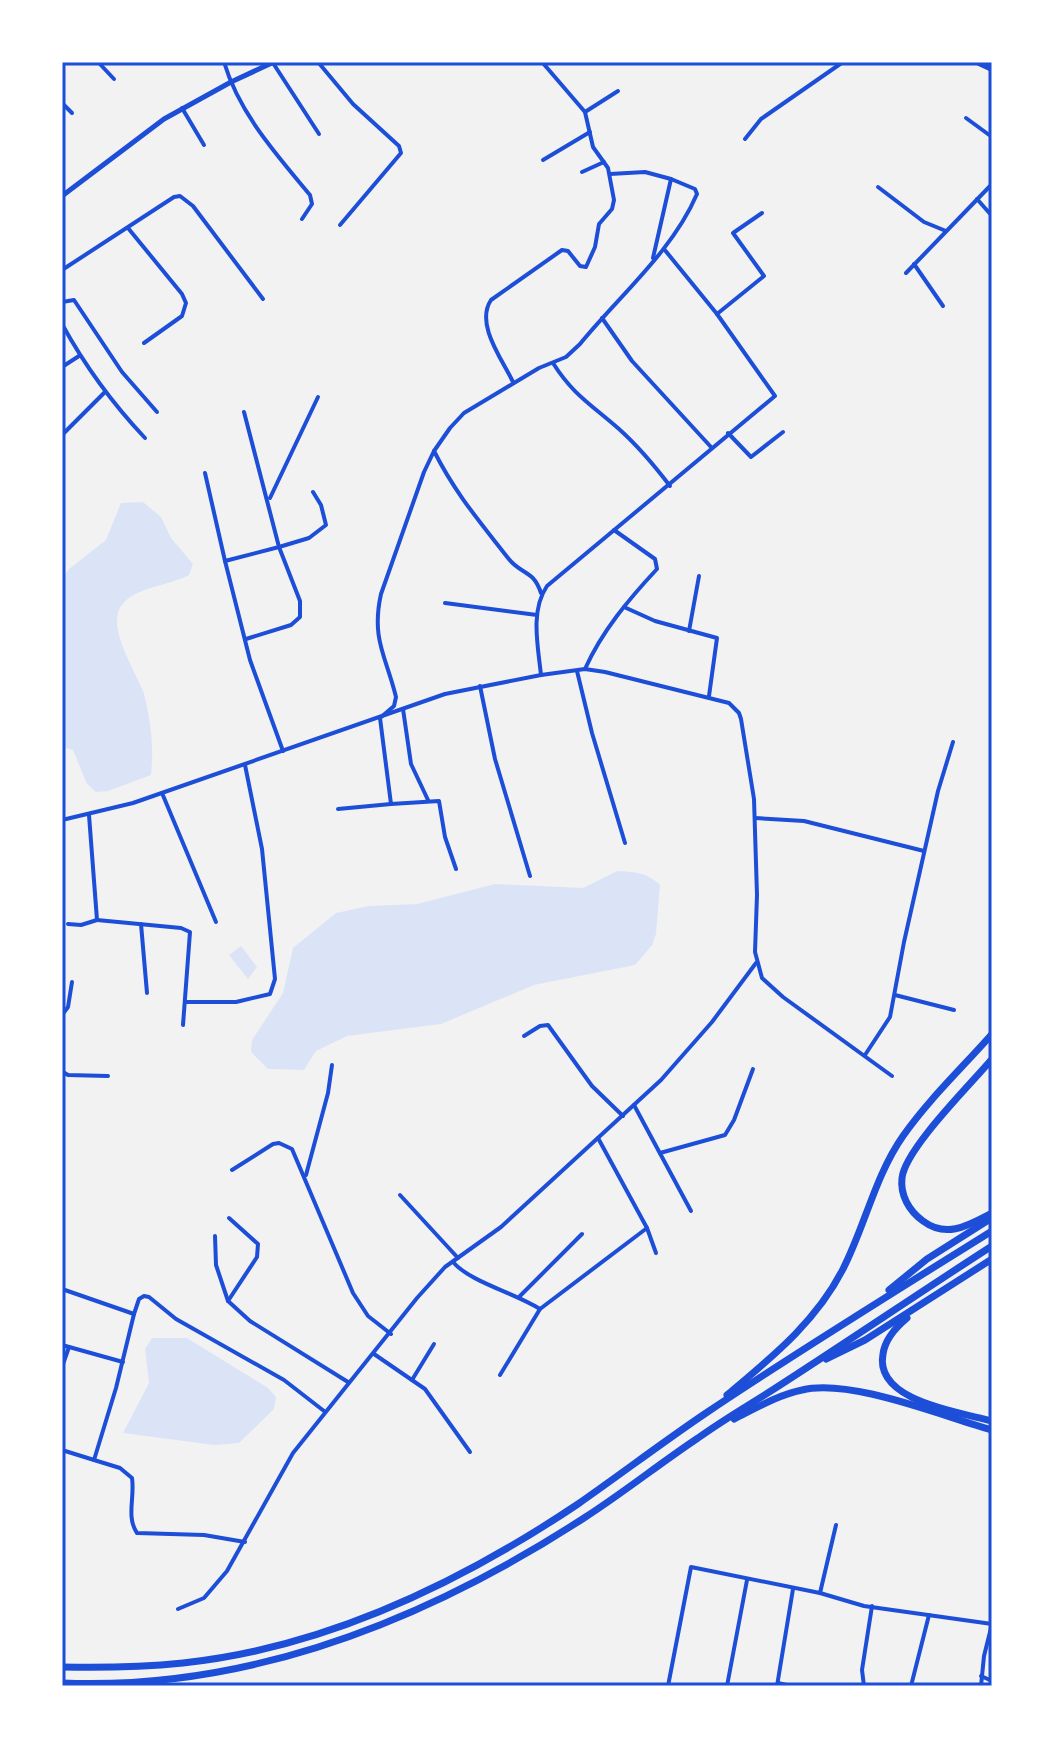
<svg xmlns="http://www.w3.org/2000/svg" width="1054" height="1748" font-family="Bitter,serif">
<rect width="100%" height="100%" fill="#f2f2f2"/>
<g fill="#dbe4f7">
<path d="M143,502L161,517L171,538L193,564L189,575C169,586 134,587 121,606C106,628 137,673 144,694C151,721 154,748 151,775L108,791L96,792L87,784L73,750L62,747V578L69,569L106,540L121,503Z"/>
<path d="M617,871C634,872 647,872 660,885L656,934L652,945L635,965L534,985L441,1024L347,1036L316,1051L304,1070L268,1069L251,1052L252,1040L283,993L293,948L336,913L369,906L417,904L495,884L583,888Z"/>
<polygon points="241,946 257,967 248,979 229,955"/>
<polygon points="152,1338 187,1338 268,1388 276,1397 274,1409 239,1443 214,1445 123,1433 149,1383 145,1349"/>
</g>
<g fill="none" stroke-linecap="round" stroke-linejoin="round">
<g stroke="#1d4ed8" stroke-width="4">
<polyline points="98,62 114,79"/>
<path d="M224,62C239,113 276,154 310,195L312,204L302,219"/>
<polyline points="318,62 353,104 399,146 401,153 340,225"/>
<polyline points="273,63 319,134"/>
<polyline points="62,103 72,113"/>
<polyline points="182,108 204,145"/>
<polyline points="585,112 618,91"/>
<polyline points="966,118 992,137"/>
<polyline points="745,139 761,119 843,62"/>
<polyline points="543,160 590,132"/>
<polyline points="582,172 604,162"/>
<polyline points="610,174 645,172 671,179 653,258"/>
<polyline points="878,187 924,222 946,231"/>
<polyline points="977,199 992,216"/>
<polyline points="128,228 182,294 186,303 182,316 144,343"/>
<polyline points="914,264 943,306"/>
<polyline points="62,270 174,197 180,196 193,206 263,299"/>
<polyline points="906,273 992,184"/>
<polyline points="62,302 74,300 122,372 157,412"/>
<polyline points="717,314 764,276 733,233 762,213"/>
<polyline points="602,318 632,361 711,447"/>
<path d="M62,324C85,366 112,403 145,438"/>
<path d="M553,363C573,395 592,405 619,429C638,446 654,465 670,486"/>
<polyline points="62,367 79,356"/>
<path d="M513,382C502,359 475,324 491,300L562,250L568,251L580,266L586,267L595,247L599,224L612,209L614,200L608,168L593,147L585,112L542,62"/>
<polyline points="244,412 279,547 225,561 250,660 283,751"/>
<polyline points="728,433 751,457 783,432"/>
<polyline points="62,435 105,392"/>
<path d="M434,451C455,493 480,522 508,558C521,575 533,569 541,593"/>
<polyline points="205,473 225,561"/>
<polyline points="270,498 318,397"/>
<polyline points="445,603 537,615"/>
<polyline points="624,607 655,621 717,638 709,696"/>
<polyline points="689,631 699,576"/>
<polyline points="246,639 291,625 300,617 300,601 279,547 309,538 326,525 321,505 313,492"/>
<path d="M585,669C602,631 629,599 657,569L655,559L614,530"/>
<polyline points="577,671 592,733 625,843"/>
<path d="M541,675C538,646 530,611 547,586L775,396L717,314L664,249"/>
<polyline points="480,686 495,759 530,876"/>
<polyline points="403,709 411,764 428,800"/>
<polyline points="162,793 216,922"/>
<polyline points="338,809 391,804"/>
<polyline points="89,815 97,920 181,928 190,932 183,1025"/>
<polyline points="755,818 804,821 924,851"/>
<polyline points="62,820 133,803 445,694 541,675 585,669 605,672 729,703 739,713 741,719 754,799 757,895 755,952 762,978 783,997 892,1076"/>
<path d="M456,869L445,837L439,801L391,804L380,718L394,706L396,697C386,656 371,639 381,594L424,472L434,451L450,428L464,413L539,368L566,357L580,344C619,296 672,252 697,194L695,189L671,179"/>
<polyline points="68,924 81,925 97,920"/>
<polyline points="141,924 147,993"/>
<polyline points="895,995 954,1010"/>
<polyline points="186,1002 236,1002 270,994 275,979 262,849 245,765"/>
<polyline points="62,1015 68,1007 72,982"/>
<polyline points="62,1016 62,1058"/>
<polyline points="524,1036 540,1026 548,1025 592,1086 623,1116"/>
<polyline points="865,1055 890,1017 904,942 938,791 953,742"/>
<polyline points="62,1068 63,1072 68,1075 108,1076"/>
<polyline points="634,1105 691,1211"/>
<polyline points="598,1138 647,1228 656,1253"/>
<polyline points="660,1153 725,1135 734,1120 753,1069"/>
<polyline points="232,1170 273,1144 279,1143 292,1149 353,1293 368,1316 391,1334"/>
<polyline points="306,1175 328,1093 332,1065"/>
<polyline points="400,1195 458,1258"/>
<polyline points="215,1236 216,1265 228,1301 250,1321 348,1382"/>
<path d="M453,1262C470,1282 515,1293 540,1309"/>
<polyline points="62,1289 134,1314 116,1388 94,1460 62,1450"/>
<polyline points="520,1296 582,1234"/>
<polyline points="228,1301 257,1257 258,1244 229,1218"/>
<polyline points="134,1314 139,1299 144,1296 149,1297 176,1319 284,1380 324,1411"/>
<polyline points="62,1345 123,1362"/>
<polyline points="374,1354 425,1389 470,1452"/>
<polyline points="62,1367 69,1347"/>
<polyline points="500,1375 540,1309 647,1228"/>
<polyline points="412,1380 434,1344"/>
<path d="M94,1460L120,1468L132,1478C135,1497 126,1517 137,1533L204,1535L245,1542"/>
<polyline points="820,1593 836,1525"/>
<polyline points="178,1609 204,1598 227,1571 293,1453 417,1298 445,1267 501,1227 661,1080 712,1022 756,963"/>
<polyline points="981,1676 992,1681"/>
<polyline points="778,1683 791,1686"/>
<polyline points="668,1686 691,1567 820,1593 864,1606 992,1624"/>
<polyline points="727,1686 747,1580"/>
<polyline points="777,1686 793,1589"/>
<polyline points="864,1686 862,1670 872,1606"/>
<polyline points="911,1686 929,1615"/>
<polyline points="981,1686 984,1656 992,1624"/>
</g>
<polyline stroke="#1d4ed8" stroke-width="5" points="62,196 164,119 231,82 274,62"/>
<polyline stroke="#1d4ed8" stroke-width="6" points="977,62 992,69"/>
<g stroke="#1d4ed8" stroke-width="7">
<path d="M992,1059C971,1084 905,1149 902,1178C900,1195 909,1211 923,1221C947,1239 969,1225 992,1213"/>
<polyline points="889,1290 927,1259 987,1221"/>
<path d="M907,1318C895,1328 885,1339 883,1354C874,1401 959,1412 992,1421"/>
<polyline points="826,1359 865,1340 992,1259"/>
<path d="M727,1395C772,1357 816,1322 843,1269C865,1226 875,1176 903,1136C929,1099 963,1067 992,1034"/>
<path d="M734,1419C756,1408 778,1395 802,1390C850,1378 942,1416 992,1430"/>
<path d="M62,1667C103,1668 143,1667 183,1663C325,1648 460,1583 578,1504C621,1474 663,1442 706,1413C800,1350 896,1291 992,1231"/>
<path d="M62,1683C251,1691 428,1619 584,1518C623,1493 659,1464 698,1438C723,1420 749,1405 774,1389C847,1342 919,1293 992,1246"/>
</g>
</g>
<rect width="1054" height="1748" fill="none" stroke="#ffffff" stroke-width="128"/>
<rect x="64" y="64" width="926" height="1620" fill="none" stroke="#1d4ed8" stroke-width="3"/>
</svg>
